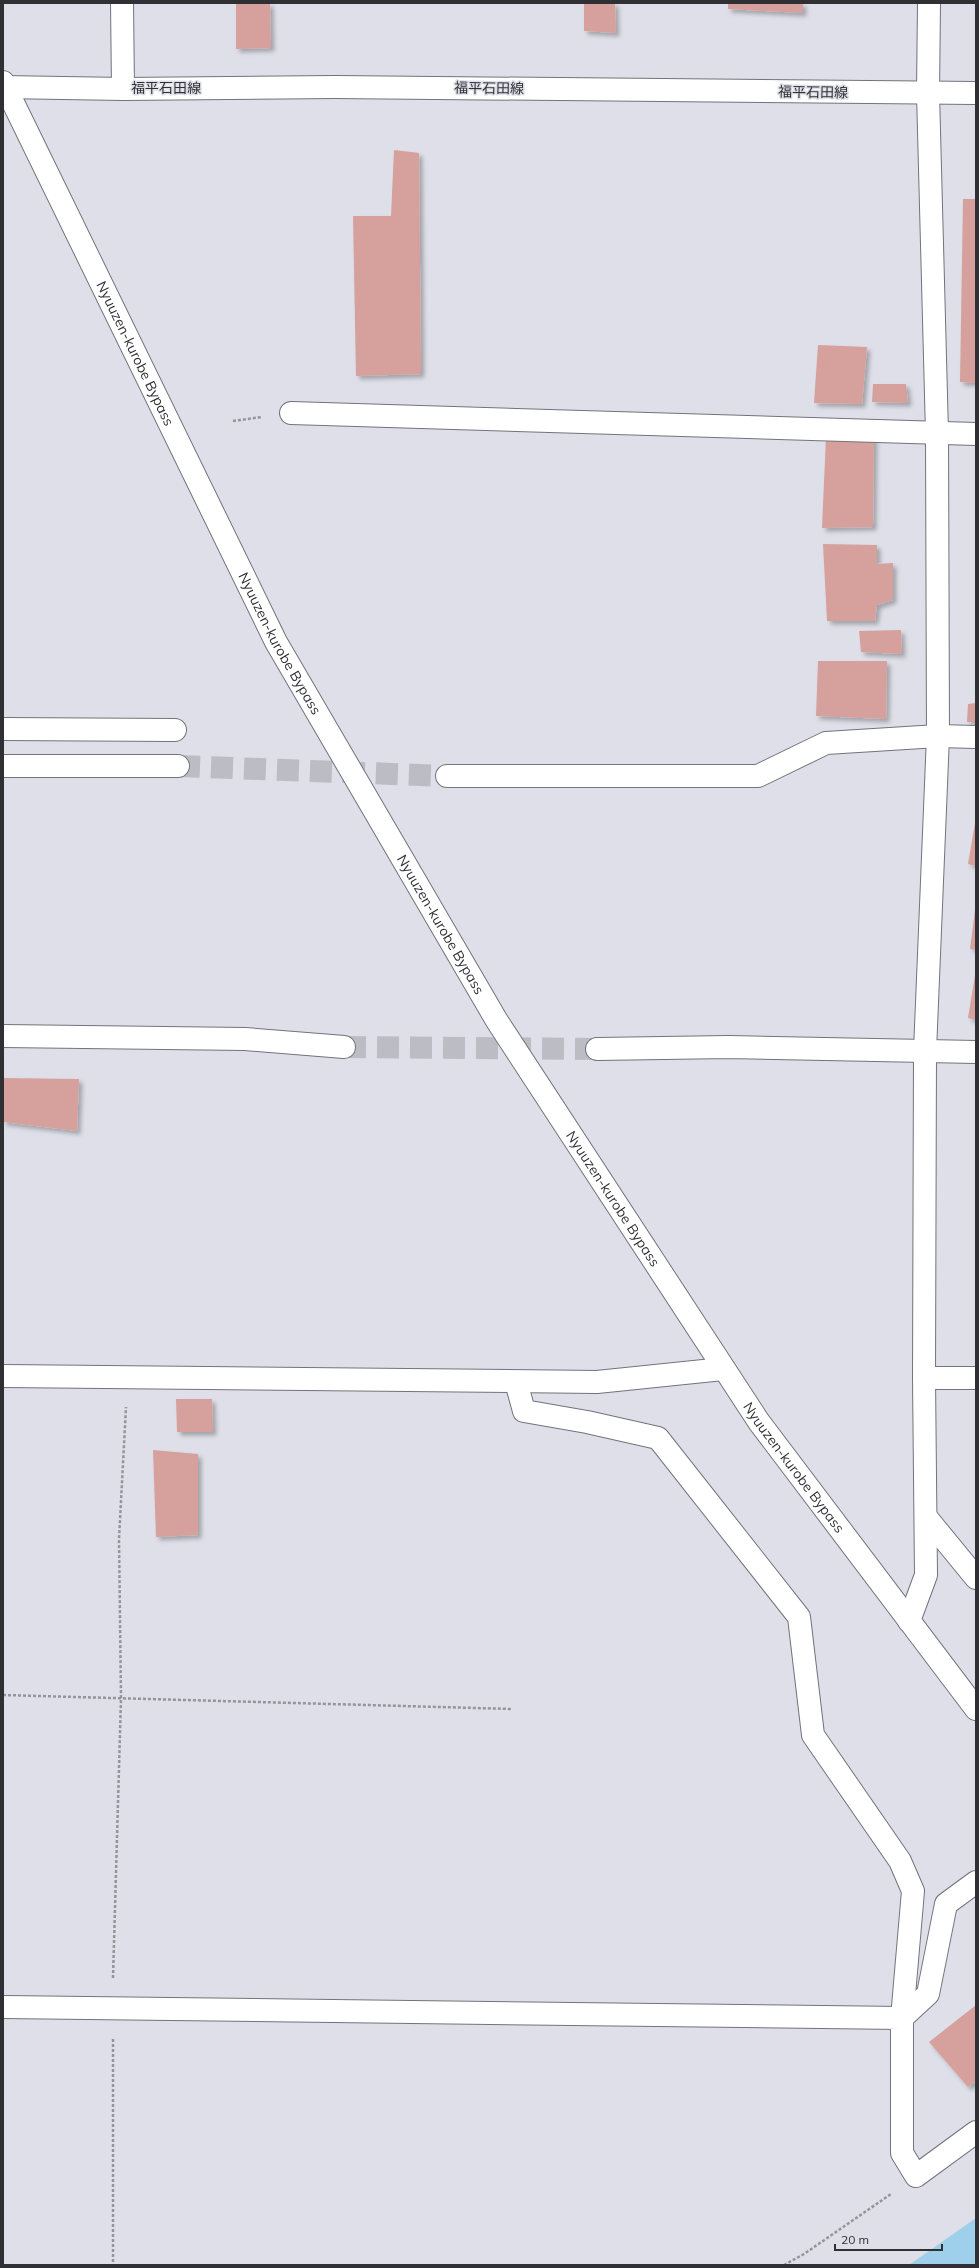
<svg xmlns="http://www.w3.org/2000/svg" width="979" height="2268" font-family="Mulish,'Noto Sans JP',sans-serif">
<defs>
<filter id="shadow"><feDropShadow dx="3.5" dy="3.5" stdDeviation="2" flood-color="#0004"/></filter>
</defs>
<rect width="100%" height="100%" fill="#dedfe8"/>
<polygon fill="#9ed0eb" points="976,2218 976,2265 909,2265"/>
<g fill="#d6a19d" filter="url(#shadow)">
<polygon points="236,3 270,3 271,48 236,49"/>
<polygon points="584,3 615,3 616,33 584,31"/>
<polygon points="728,3 803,3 803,13 728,9"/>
<polygon points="394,150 419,153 421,374 356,376 353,216 391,216"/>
<polygon points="963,199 976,199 976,383 960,382"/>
<polygon points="818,345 867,347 862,404 814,403"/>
<polygon points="873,384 906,384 908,403 872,402"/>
<polygon points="826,437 874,437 873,527 822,528"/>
<polygon points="823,544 877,545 877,564 893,563 893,600 877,605 875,621 827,621"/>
<polygon points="901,630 902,654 861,652 859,631"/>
<polygon points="818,661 887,661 886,719 816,716"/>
<polygon points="976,703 976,722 967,722 968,704"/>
<polygon points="975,823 976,823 976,866 968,864"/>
<polygon points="975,910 976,910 976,950 970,949"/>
<polygon points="975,975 976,975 976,1020 968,1018"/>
<polygon points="3,1078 79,1079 77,1131 3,1122"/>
<polygon points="176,1399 212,1399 213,1432 177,1432"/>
<polygon points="153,1450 198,1454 198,1535 156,1537"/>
<polygon points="976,2005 976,2081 968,2087 929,2042"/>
</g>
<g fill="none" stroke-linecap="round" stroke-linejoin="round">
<g stroke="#bbbcc4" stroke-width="22" stroke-dasharray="22 11" stroke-linecap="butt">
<polyline points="178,766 447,776"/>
<polyline points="344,1047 597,1049"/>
</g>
<g stroke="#72737b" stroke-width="24">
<g id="minor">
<polyline points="122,3 123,89"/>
<polyline points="291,413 976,434"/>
<polyline points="3,729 175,730"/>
<polyline points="3,766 178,766"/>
<polyline points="447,776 758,776 826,743 938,736 976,737"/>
<polyline points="3,1036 245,1039 344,1047"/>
<polyline points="597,1049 729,1047 976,1052"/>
<polyline points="924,1378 976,1378"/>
<polyline points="516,1382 524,1411 587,1422 658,1438 799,1617 813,1735 900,1861 913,1891 902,2018 928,1994 946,1904 976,1882"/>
<polyline points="926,1517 976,1578"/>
<polyline points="909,1621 926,1575 924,1378 925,1051 938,736 937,433 928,93 929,3"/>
<polyline points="3,2007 902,2018 902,2153 916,2176 976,2132"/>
</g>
</g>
<g stroke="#72737b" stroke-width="24">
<polyline id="tertiary" points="3,1376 597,1382 723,1369"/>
</g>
<g stroke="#72737b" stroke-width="24">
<polyline id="secondary" points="3,87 123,89 335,87 976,93"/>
</g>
<g stroke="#72737b" stroke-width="24">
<g id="trunk">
<path id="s1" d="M3,82L276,642L497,1021L759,1422L976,1709"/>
</g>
</g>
<g stroke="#94949b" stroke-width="2.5" stroke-dasharray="3 2" stroke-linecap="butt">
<polyline points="233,421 262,417"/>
<polyline points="3,1695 512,1709"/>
<polyline points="113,1978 121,1698 119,1539 126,1407"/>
<polyline points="113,2039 113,2265"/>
<polyline points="784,2265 804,2254 891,2194"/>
</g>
<use href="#minor" stroke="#fff" stroke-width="22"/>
<use href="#tertiary" stroke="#fff" stroke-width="22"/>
<use href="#secondary" stroke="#fff" stroke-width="22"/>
<use href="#trunk" stroke="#fff" stroke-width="22"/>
</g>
<g text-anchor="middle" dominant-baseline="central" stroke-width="3" stroke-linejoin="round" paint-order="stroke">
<g font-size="14" fill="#303034" stroke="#dedfe8">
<text x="166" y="88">福平石田線</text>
<text transform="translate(489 88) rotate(1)">福平石田線</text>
<text transform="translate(813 92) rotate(1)">福平石田線</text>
<text stroke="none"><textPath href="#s1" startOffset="302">Nyuuzen-kurobe Bypass</textPath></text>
<text stroke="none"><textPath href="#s1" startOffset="626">Nyuuzen-kurobe Bypass</textPath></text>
<text stroke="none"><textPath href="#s1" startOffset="950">Nyuuzen-kurobe Bypass</textPath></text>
<text stroke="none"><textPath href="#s1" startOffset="1274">Nyuuzen-kurobe Bypass</textPath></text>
<text stroke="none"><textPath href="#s1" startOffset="1598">Nyuuzen-kurobe Bypass</textPath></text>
</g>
</g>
<rect width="979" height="2268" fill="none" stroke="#303034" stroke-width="8"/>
<path d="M835 2244v6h107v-6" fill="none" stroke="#303034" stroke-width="2"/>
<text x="841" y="2244" font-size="12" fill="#303034" stroke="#dedfe8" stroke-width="3" paint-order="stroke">20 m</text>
</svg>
